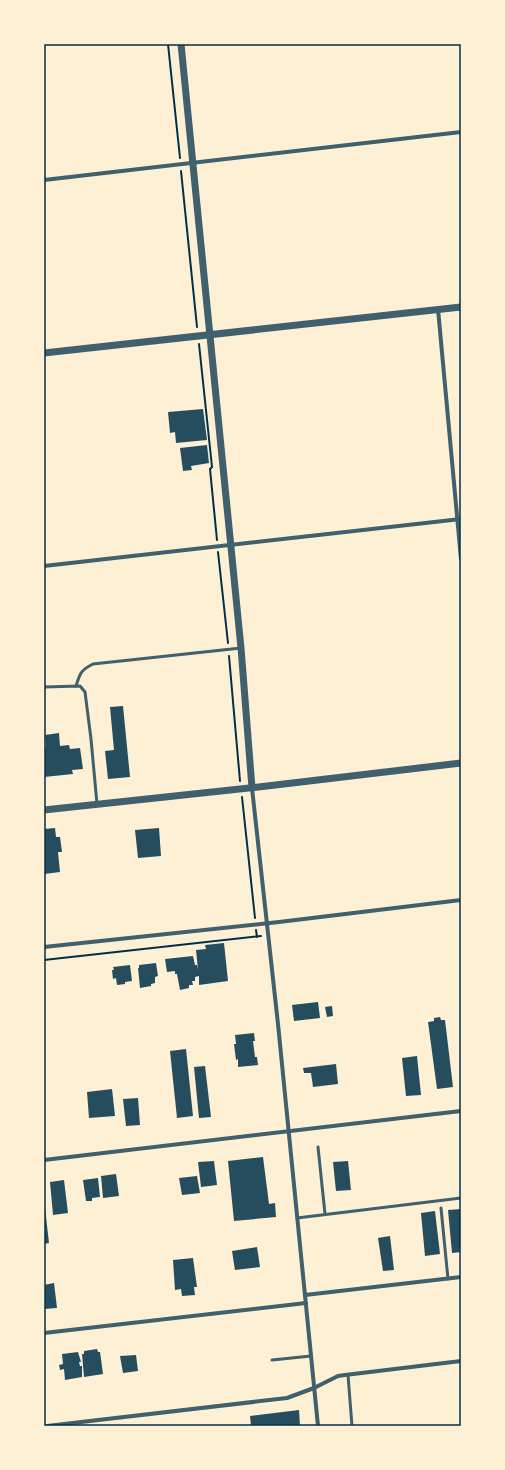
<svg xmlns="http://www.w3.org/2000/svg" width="505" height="1470" font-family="'Roboto Condensed',sans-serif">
<rect width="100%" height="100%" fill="#fdf0d5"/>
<g fill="#264d5e">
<polygon points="203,409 207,440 176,443 175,432 170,433 168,412"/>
<polygon points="207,445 209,463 191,466 192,470 183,471 180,448"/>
<polygon points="123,706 130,777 108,779 105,751 114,750 110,707"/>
<polygon points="59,733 60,746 69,745 70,749 80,748 83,769 72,770 73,774 44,777 44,747 46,747 45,735"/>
<polygon points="55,828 56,837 60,837 62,852 58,852 60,872 44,874 44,829"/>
<polygon points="159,828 161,856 138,858 135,830"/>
<polygon points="224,943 228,981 199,985 199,976 195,977 195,981 192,981 193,985 189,985 189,988 180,990 177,974 175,974 175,971 167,972 165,959 193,956 195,965 197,965 198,970 196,950 206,949 205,945"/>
<polygon points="156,963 158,976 155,977 155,983 151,984 151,986 140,988 138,968 139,968 139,965"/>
<polygon points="130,965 132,981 125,982 125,984 117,985 116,978 113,979 112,970 114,970 113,967"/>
<polygon points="318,1002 320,1018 294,1021 292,1005"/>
<polygon points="332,1006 333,1016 327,1017 325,1007"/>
<polygon points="440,1017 441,1020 445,1020 453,1087 437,1089 428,1022 434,1021 434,1018"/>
<polygon points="254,1033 255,1041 253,1041 255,1057 257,1057 258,1065 238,1067 238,1059 236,1060 234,1044 236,1044 235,1035"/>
<polygon points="186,1049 193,1116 177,1118 170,1051"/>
<polygon points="417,1056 421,1095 406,1096 402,1058"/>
<polygon points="336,1064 338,1084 313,1087 311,1073 304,1073 303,1068"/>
<polygon points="205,1066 211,1117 199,1118 194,1067"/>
<polygon points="112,1089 115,1116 89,1118 87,1092"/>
<polygon points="138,1098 140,1125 126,1126 123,1099"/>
<polygon points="263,1157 269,1204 275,1203 276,1217 234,1221 228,1161"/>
<polygon points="214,1161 217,1185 201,1187 198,1162"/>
<polygon points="348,1161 351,1190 336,1191 333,1162"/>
<polygon points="116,1174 119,1196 103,1198 101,1176"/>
<polygon points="197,1176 200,1193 182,1195 179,1178"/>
<polygon points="98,1178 100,1197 92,1198 92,1201 86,1201 83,1180"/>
<polygon points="64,1180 68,1213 53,1215 50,1182"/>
<polygon points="44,1208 45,1208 49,1243 44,1244"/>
<polygon points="461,1209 461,1252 452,1253 448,1210"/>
<polygon points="435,1211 440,1254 425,1256 421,1213"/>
<polygon points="390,1236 394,1270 383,1271 378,1238"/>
<polygon points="257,1247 260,1267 235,1270 232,1251"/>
<polygon points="193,1258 197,1287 194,1287 195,1295 182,1296 181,1289 175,1290 173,1260"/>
<polygon points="54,1283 57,1308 44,1309 44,1285"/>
<polygon points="97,1349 98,1352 100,1352 103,1374 84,1377 82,1354 84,1354 84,1351"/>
<polygon points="78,1352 81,1362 79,1362 80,1366 82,1366 82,1377 65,1380 64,1369 60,1370 59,1365 63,1364 62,1354"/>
<polygon points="136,1355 138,1371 123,1373 120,1356"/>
<polygon points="299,1410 300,1426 251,1426 250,1416"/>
</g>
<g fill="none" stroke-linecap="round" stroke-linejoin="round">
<g stroke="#003049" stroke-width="2">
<polyline points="168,44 180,158"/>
<polyline points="181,171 197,327"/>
<polyline points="199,344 212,467 210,469 217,540"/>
<polyline points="218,552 228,643"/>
<polyline points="229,656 240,781"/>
<polyline points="242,797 255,918"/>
<polyline points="256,930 257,937"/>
<polyline points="44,960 261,936"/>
</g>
<g stroke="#3f606c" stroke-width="3">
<path d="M76,686C80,673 81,670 93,664L241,648"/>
<polyline points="44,687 80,686 85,692 91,739 97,804"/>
<polyline points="318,1147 325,1214"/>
<polyline points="441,1208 448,1279"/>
<polyline points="297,1218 461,1198"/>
<polyline points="272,1360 311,1356"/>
<polyline points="348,1375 352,1426"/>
</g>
<g stroke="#3f606c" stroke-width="4">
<polyline points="44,180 461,132"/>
<polyline points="438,309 461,559"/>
<polyline points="44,566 461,519"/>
<polyline points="252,788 278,1024 318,1426"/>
<polyline points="44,947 279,922 461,900"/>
<polyline points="44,1160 461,1111"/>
<polyline points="305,1295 461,1277"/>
<polyline points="44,1333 306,1303"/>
<polyline points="47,1426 287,1398 314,1388 338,1376 345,1375 461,1361"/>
</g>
<g stroke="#3f606c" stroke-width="7">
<polyline points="181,44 241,648 252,788"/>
<polyline points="44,353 461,307"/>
<polyline points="44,810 267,786 461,763"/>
</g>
</g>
<rect width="505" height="1470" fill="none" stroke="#fdf0d5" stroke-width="90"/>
<rect x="45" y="45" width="415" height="1380" fill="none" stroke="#003049" stroke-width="1.5"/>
</svg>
